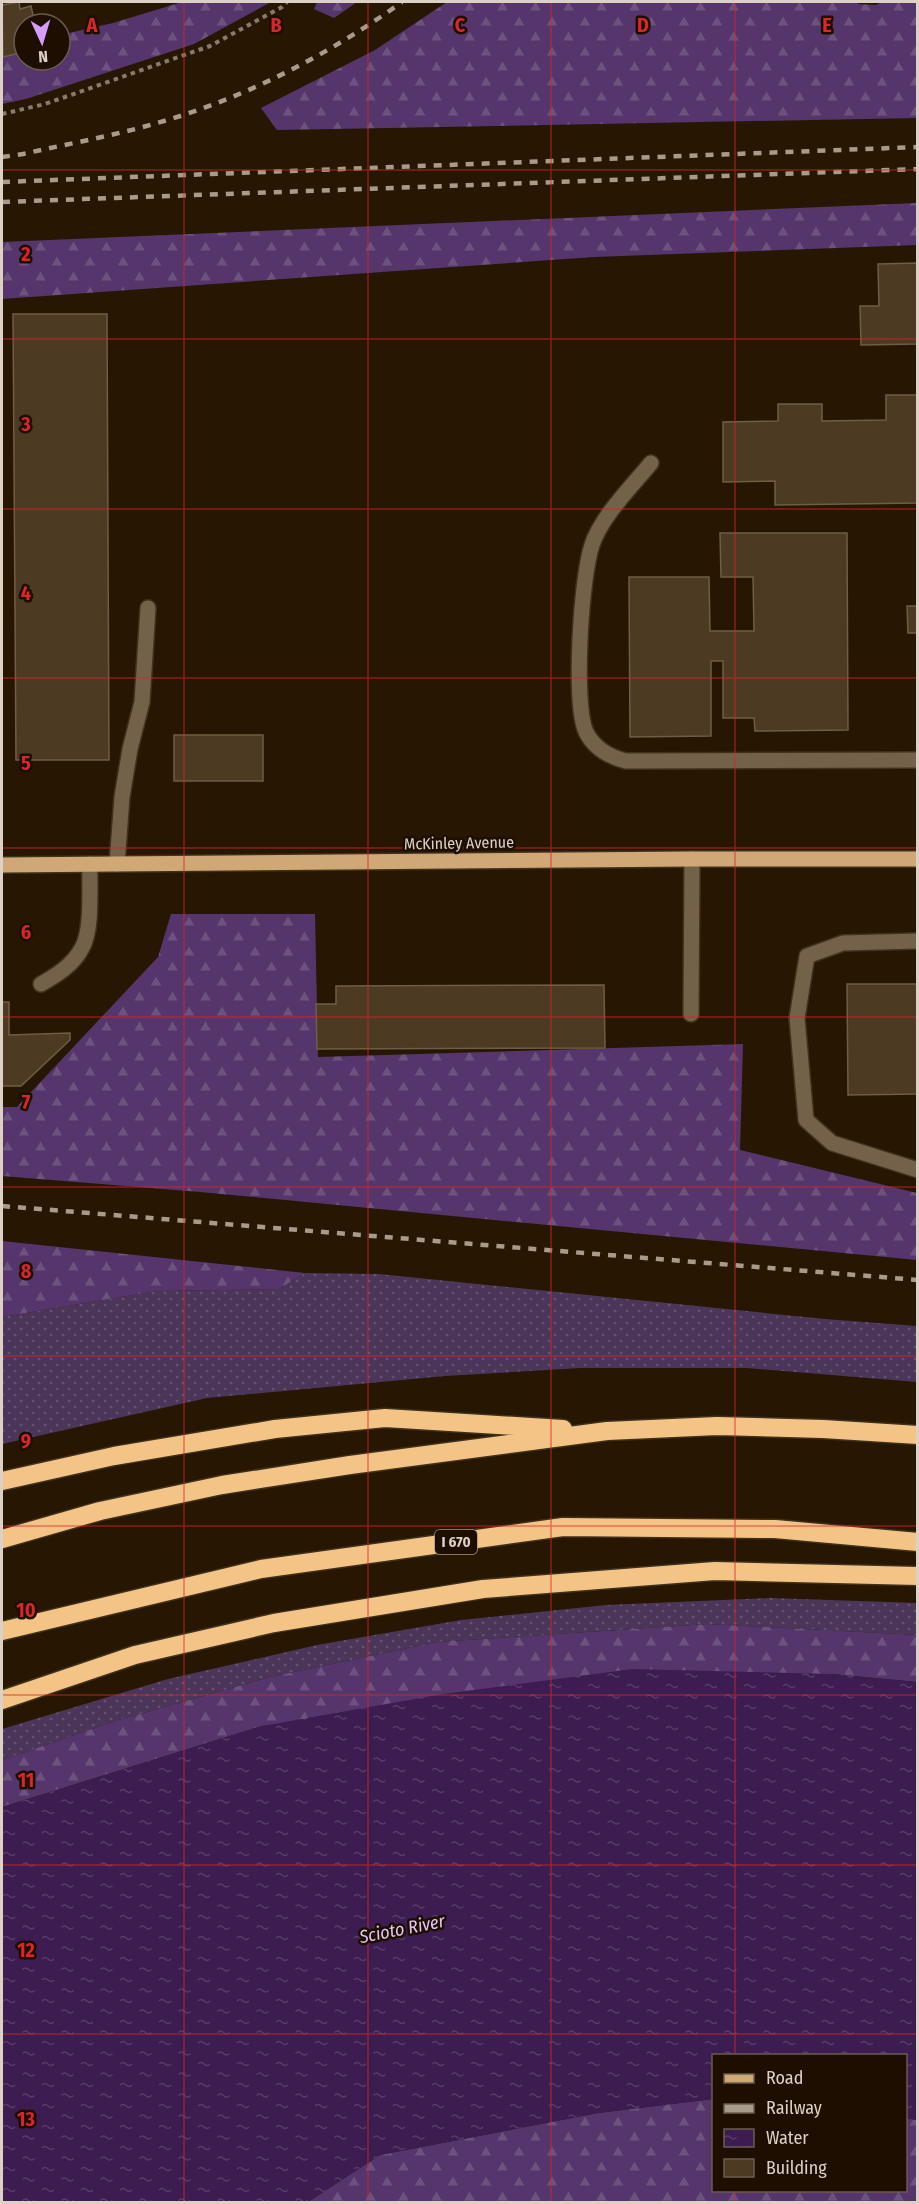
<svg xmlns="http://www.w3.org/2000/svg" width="919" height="2204" font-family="'Fira Sans Condensed',sans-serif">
<defs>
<pattern id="grass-dots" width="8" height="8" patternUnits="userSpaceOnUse" patternTransform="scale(1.5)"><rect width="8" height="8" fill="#4b365a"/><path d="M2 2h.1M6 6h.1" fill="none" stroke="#645270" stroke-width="1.8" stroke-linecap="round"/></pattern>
<pattern id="forest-firs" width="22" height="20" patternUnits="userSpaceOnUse" patternTransform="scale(1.5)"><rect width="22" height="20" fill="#55356b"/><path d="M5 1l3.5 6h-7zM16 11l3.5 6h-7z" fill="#6d517e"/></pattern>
<pattern id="water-ripples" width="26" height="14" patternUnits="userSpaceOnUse" patternTransform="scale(1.5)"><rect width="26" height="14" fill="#3d1c51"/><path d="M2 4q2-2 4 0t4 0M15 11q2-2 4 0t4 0" fill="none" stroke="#583c68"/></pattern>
</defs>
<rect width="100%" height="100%" fill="#271702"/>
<g fill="url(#grass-dots)">
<polygon points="305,1273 379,1274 825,1319 917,1326 917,1382 747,1368 580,1368 445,1376 207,1398 2,1444 2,1317 157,1291 279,1289"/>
<polygon points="771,1598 917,1603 917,1635 708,1624 437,1642 270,1677 115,1721 2,1760 2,1729 168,1679 317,1645 461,1620 606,1605"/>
</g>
<g fill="url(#forest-firs)">
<polygon points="182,2 271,2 194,44 26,99 2,104 2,48 24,43 24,60 60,60 60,35 113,23"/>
<polygon points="317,2 357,2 334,18 314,9"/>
<polygon points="447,2 857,2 858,4 876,5 882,2 917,2 917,118 277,130 261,108 375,50"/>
<polygon points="917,203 917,245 594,257 2,299 2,242"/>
<polygon points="171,914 315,914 318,1057 743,1044 740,1150 917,1193 917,1260 200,1192 2,1176 2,1107 17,1107 158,957"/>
<polygon points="2,1241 305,1273 279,1289 157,1291 2,1317"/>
<polygon points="708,1624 917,1635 917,1682 832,1674 262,1726 2,1807 2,1760 115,1721 270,1677 437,1642"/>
<polygon points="713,2099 714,2190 906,2190 906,2118 917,2120 917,2202 308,2202 380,2155 598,2113"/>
</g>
<polygon fill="url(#water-ripples)" points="632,1669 832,1674 917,1682 917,2120 906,2118 906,2056 714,2056 713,2099 598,2113 380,2155 308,2202 2,2202 2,1807 262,1726 443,1694"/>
<g fill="#4c3a23" stroke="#705d45" stroke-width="1.5">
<polygon points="19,2 20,9 31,6 35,24 24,24 24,52 3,57 2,5"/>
<polygon points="918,263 918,344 861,345 860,306 879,306 878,264"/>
<polygon points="13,314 107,314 109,760 16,760"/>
<polygon points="886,395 918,395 918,503 775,505 775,481 723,482 723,422 778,421 778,404 822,404 822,421 886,420"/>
<polygon points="720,533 847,533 848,730 755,731 754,718 723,718 723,661 711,661 711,736 630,737 629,577 709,577 710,631 754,631 753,577 721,577"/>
<polygon points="907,606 918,606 918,633 908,633"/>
<rect x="174" y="735" width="89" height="46"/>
<polygon points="847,984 918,984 918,1094 848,1095"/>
<polygon points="604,985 605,1048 317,1049 316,1004 336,1004 336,986"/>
<polygon points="2,1002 9,1002 9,1035 70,1033 70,1040 21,1086 2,1086"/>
</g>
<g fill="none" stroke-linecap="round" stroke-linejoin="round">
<g stroke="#40311d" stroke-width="18">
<g id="minor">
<path d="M651,463C632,486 601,517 592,545C581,577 573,703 586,732C594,748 610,757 626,761L918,760"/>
<polyline points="117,864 122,797 130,749 142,702 148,608"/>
<polyline points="918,941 843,943 807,956 797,1018 806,1120 832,1143 918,1170"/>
<path d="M41,984C57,975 73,965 82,948C93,929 89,886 90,864"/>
<polyline points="691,1014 692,859"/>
</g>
</g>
<g stroke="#40311d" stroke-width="18">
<polyline id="major" points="2,865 692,859 918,859"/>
</g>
<g stroke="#40311d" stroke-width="21">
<g id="highway">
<polyline points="2,1481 114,1456 275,1429 385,1418 563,1429"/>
<polyline points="2,1539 100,1511 222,1485 350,1465 607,1431 717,1426 823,1429 918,1435"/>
<polyline points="2,1631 261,1569 563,1527 775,1529 918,1542"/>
<polyline points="2,1700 135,1655 274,1623 483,1589 715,1571 918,1576"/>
</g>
</g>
<polyline stroke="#897b6b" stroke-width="4" stroke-dasharray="4.5 4.5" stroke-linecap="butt" points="2,114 45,104 210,46 282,7 287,2"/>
<use href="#minor" stroke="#746149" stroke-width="15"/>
<use href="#major" stroke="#cfa876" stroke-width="15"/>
<use href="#highway" stroke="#f4c487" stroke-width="18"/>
<g stroke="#a89b8c" stroke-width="4.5" stroke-dasharray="8 8" stroke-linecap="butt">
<path d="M2,157L23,154C67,144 113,136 157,123C243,99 330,54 402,2"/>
<polyline points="2,182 918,147"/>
<polyline points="2,202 918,169"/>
<polyline points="2,1206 918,1280"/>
</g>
</g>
<path fill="none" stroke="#d62828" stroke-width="1.5" stroke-opacity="0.55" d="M184,2V2202M368,2V2202M551,2V2202M735,2V2056M2,170H918M2,339H918M2,509H918M2,678H918M2,848H918M2,1017H918M2,1187H918M2,1356H918M2,1526H918M2,1695H918M2,1865H918M2,2034H918M735,2190V2202"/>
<g text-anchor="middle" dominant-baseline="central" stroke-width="5" stroke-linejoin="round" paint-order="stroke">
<rect fill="#1d0e00" stroke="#a39689" stroke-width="1.5" x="435" y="1530" width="42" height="24" rx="4.5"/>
<g font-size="15" font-weight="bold" fill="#dcd1c4">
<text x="456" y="1542">I 670</text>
</g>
<g font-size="16" fill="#dcd1c4" stroke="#1d0e00">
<text transform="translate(459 843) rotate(-1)">McKinley Avenue</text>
</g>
<g font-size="18" font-style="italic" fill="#e3c6f9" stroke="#1d0e00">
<text transform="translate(402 1929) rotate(-11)">Scioto River</text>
</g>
</g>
<g font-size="20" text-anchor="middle" font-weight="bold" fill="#d62828" stroke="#1d0e00" stroke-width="5" stroke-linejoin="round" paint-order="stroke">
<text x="92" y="32">A</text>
<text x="276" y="32">B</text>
<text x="460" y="32">C</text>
<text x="643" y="32">D</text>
<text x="827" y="32">E</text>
<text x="26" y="261">2</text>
<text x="26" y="431">3</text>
<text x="26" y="600">4</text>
<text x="26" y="770">5</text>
<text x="26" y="939">6</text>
<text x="26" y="1109">7</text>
<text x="26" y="1278">8</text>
<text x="26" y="1448">9</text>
<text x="26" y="1617">10</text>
<text x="26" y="1787">11</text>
<text x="26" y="1957">12</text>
<text x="26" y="2126">13</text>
</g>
<rect width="919" height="2204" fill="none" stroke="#dcd1c4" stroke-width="6"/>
<rect x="712" y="2054" width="195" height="138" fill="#1d0e00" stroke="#695c4e" stroke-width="1.5"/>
<rect x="724" y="2074" width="30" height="9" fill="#cfa876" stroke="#695c4e" stroke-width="1.5"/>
<text x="766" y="2084" font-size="18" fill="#dcd1c4">Road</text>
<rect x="724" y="2104" width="30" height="9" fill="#a89b8c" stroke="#695c4e" stroke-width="1.5"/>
<text x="766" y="2114" font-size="18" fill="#dcd1c4">Railway</text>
<rect x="724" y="2129" width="30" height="18" fill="url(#water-ripples)" stroke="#695c4e" stroke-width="1.5"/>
<text x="766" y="2144" font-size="18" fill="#dcd1c4">Water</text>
<rect x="724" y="2159" width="30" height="18" fill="#4c3a23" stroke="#695c4e" stroke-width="1.5"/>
<text x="766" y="2174" font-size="18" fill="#dcd1c4">Building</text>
<g transform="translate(42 42) rotate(176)"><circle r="28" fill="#1d0e00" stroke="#695c4e" stroke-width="1.5"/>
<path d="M0-4.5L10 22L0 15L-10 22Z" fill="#d49cfc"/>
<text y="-9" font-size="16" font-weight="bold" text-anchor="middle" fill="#dcd1c4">N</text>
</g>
</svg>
